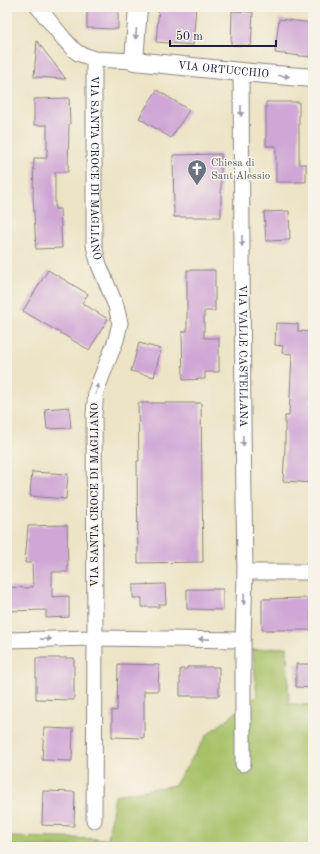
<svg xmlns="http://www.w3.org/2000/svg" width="320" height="854" font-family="'Old Standard TT',serif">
<rect width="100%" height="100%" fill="#f7f3e8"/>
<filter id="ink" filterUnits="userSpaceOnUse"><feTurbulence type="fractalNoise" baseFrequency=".025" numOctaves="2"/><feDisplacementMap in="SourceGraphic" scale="8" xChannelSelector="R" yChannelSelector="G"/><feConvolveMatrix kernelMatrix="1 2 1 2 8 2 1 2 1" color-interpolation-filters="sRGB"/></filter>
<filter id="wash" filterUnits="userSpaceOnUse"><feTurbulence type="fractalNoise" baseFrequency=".012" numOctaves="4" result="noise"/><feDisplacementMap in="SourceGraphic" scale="16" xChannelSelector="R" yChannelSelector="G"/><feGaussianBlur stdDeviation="0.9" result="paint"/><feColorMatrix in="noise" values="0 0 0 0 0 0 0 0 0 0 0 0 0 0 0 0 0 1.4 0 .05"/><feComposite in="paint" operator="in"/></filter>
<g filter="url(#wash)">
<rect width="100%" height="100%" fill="#ede4c6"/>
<polygon fill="#a7c167" stroke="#647251" points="287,647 289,704 313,705 313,847 7,847 7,837 108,839 115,795 175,785 207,735 257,696 253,650"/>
<g id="blocks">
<g fill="#cfa6d5">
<polygon points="87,7 118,7 118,29 87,28"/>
<polygon points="159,7 196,7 193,45 156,42"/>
<polygon points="232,11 253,12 251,46 231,45"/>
<polygon points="279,19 313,23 313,32 310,57 275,53"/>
<polygon points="37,41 66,79 34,77"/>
<polygon points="157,90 189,110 171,138 139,118"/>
<polygon points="69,98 70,124 69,124 68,172 55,172 55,209 60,209 62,248 36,249 33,196 34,158 47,158 47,125 34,125 34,99"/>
<polygon points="266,102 299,102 299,164 306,164 306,182 276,182 276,146 266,146"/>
<polygon points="221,154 221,217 174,217 173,155"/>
<polygon points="289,211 290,240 266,241 264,212"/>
<polygon points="48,270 88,294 82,303 108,319 89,350 23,311"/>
<polygon points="187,270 215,270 215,311 204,311 204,338 219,338 219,372 205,372 205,379 183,380 182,332 187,331"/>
<polygon points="276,323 298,324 298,331 313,332 313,398 311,398 310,458 313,459 313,483 283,481 285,446 285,416 289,416 292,354 282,353 283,346 275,345"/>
<polygon points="139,343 161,349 154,377 131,371"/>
<polygon points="138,403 201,403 203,562 138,563 137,461 139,461"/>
<polygon points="69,407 71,428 47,429 45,409"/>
<polygon points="32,472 68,474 66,499 30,496"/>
<polygon points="67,525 68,572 52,572 52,597 69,596 69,617 46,618 46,610 7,611 7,587 29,588 29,587 33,587 32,563 25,563 28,526"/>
<polygon points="165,584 166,604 159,604 159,607 142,607 142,598 133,598 133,585"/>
<polygon points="187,589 223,589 223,610 187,609"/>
<polygon points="310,598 311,630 262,630 262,599"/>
<polygon points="36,658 74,658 74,700 36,699"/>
<polygon points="118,664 159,665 158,691 144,691 144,738 112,737 112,710 117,711"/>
<polygon points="296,664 313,664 313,688 296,687"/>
<polygon points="187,667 219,667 219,696 180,696 180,669 187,669"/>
<polygon points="44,728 73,729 72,761 42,760"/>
<polygon points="43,791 75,792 74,826 42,825"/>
</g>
</g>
</g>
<g filter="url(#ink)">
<use href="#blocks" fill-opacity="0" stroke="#888380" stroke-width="1"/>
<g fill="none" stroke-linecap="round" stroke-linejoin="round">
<g stroke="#888380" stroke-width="17">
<g id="minor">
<polyline points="38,7 64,39 74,50 78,53 94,59 134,61"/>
<path id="s1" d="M94,59V245L96,254L99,265L116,306L120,323L116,340L96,391L94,414L95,638L94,820"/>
<path id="s2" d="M241,72L243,424L245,572L243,640V764"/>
<polyline points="245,572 313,572"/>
<polyline points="7,640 95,638 243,640"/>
</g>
</g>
<g stroke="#888380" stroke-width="20">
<g id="tertiary">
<path id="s3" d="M138,7L134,61L241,72L313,78"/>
</g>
</g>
<use href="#minor" stroke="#fff" stroke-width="15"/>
<use href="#tertiary" stroke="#fff" stroke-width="18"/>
</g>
<defs><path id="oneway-solid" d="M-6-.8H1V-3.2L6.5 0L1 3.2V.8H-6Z"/></defs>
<g fill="#9c9ca7">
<use href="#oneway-solid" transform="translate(136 34) rotate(95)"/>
<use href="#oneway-solid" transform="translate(284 76) rotate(5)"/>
<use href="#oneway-solid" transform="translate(241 111) rotate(90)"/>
<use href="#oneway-solid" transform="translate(242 241) rotate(90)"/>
<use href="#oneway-solid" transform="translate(97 389) rotate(-75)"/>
<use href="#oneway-solid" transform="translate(243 441) rotate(89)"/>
<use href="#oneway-solid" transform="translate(244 599) rotate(92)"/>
<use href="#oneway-solid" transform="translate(46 639) rotate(-1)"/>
<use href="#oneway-solid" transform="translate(204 639) rotate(-179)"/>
</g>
</g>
<defs>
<g id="church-pin" transform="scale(1)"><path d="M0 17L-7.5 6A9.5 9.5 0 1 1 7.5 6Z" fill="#6b7280" stroke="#f7f3e8"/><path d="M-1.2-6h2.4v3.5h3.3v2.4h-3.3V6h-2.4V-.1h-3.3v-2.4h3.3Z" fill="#fff"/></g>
</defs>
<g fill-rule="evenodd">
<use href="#church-pin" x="197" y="169"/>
</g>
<g text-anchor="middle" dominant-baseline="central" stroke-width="3" stroke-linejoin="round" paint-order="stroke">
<g font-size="11" fill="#22223b" stroke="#f7f3e8">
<text stroke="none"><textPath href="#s3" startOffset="144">VIA ORTUCCHIO</textPath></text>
<text stroke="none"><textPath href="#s1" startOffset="109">VIA SANTA CROCE DI MAGLIANO</textPath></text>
<text stroke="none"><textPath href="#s2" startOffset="284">VIA VALLE CASTELLANA</textPath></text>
<text transform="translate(95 495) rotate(-90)">VIA SANTA CROCE DI MAGLIANO</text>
</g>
<g font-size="11" fill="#5b616d" stroke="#f7f3e8" text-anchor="start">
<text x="211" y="163">Chiesa di<tspan x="211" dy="13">Sant'Alessio</tspan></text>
</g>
</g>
<rect width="320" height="854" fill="none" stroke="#f7f3e8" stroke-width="24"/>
<path d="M170 40v6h106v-6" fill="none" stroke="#22223b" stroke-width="2"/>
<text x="176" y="40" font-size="12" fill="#22223b" stroke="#f7f3e8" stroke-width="3" paint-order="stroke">50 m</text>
</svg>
